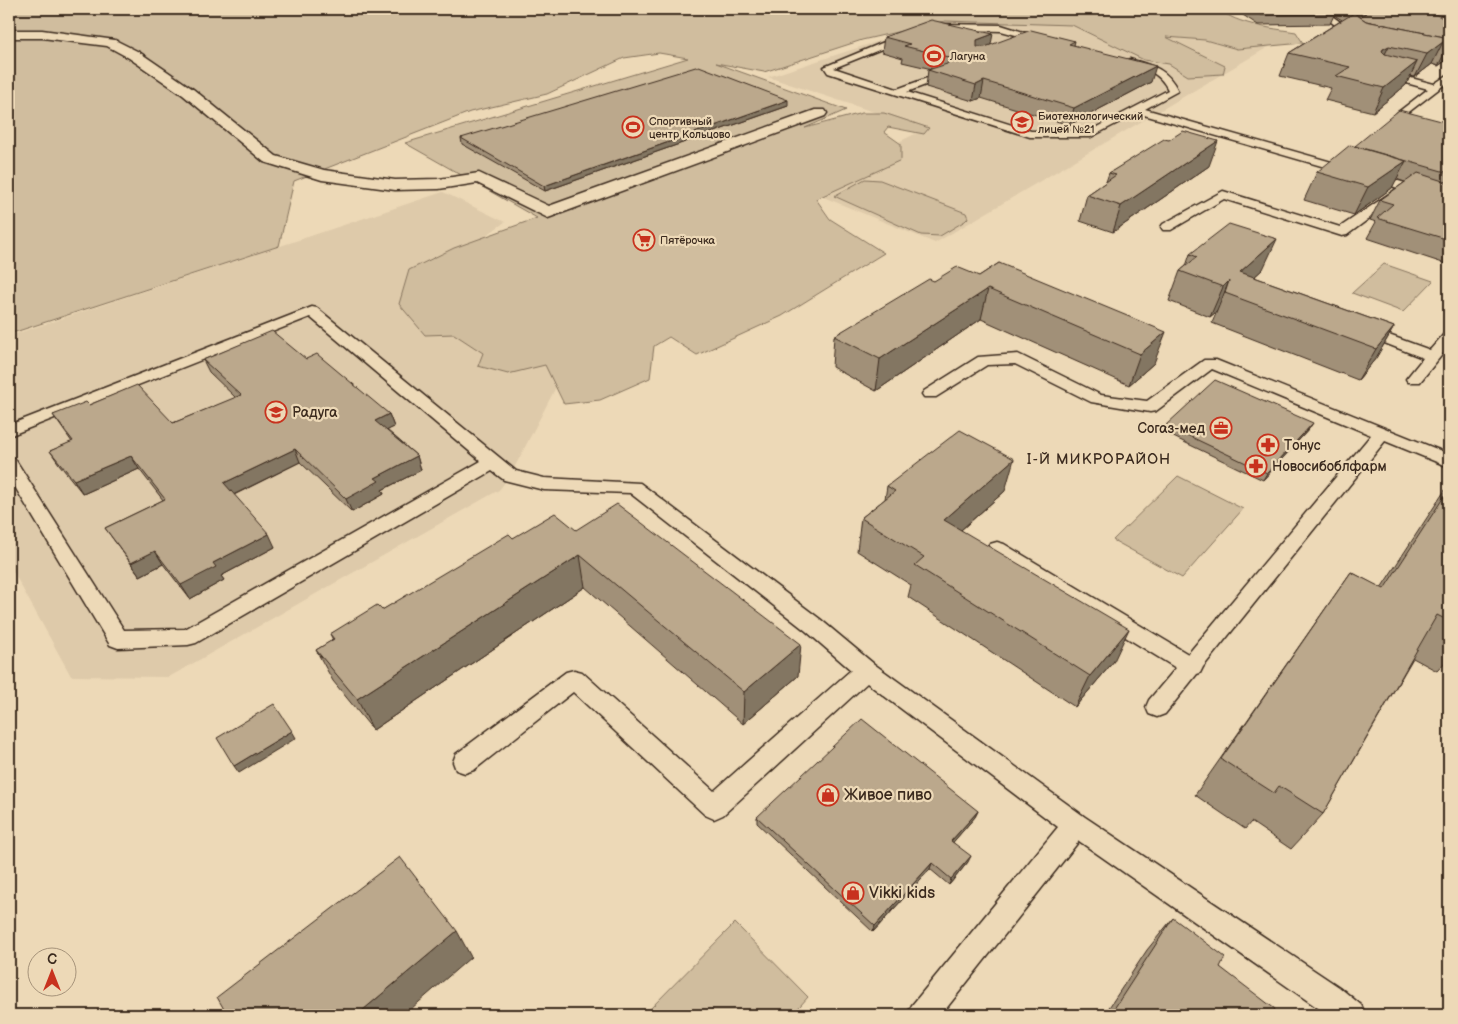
<svg xmlns="http://www.w3.org/2000/svg" width="1458" height="1024" font-family="'Balsamiq Sans',sans-serif">
<rect width="100%" height="100%" fill="#edd9b7"/>
<filter id="ink" filterUnits="userSpaceOnUse"><feTurbulence type="fractalNoise" baseFrequency=".02" numOctaves="2"/><feDisplacementMap in="SourceGraphic" scale="10" xChannelSelector="R" yChannelSelector="G"/><feConvolveMatrix kernelMatrix="1 2 1 2 8 2 1 2 1" color-interpolation-filters="sRGB"/></filter>
<g filter="url(#ink)">
<g fill="#decaaa">
<polygon points="977,9 1280,40 935,243 804,189 925,129 768,77"/>
<polygon points="443,192 505,222 435,272 570,360 510,476 499,490 169,677 71,676 9,564 9,336"/>
</g>
<g fill="#d0bd9e" stroke="#86745e">
<path d="M9,9H1218C1239,25 1270,28 1296,32L1303,43L1237,49L1205,40L1166,37L1225,66L1223,74L1188,76L1169,64L1144,60L1072,25L945,21L862,40L764,72L716,63L846,110L805,128L862,113H884L929,128L924,134L888,127L884,132L901,144V160L816,199L830,219L884,253L782,316L697,355L669,337L654,346L650,378L600,400L564,404L545,365L508,374L478,366L483,353L454,334L425,335L399,304L409,270L454,248L537,218L405,143L688,58L659,53L624,58L547,94L470,112L294,181L279,246L9,334Z"/>
<polygon points="865,179 880,180 966,213 968,218 965,221 940,236 921,235 834,196"/>
<polygon points="1384,264 1433,281 1403,312 1352,293"/>
<polygon points="1178,476 1243,509 1182,578 1113,540"/>
<polygon points="735,923 808,997 792,1015 644,1015"/>
</g>
<g fill="none" stroke-linecap="round" stroke-linejoin="round">
<g stroke="#3b2a1e" stroke-width="3">
<g id="lane">
<polygon points="1313,9 1322,9 1363,38 1356,40"/>
<polygon points="939,24 1001,25 1049,40 1045,43 1001,31 936,29 935,27"/>
<path d="M906,33L909,34V38L834,68L897,89L941,73L944,74V78L907,92L1031,131H1089L1168,90C1160,72 1144,68 1127,64V60L1130,59C1152,65 1168,69 1178,91L1145,109L1409,184L1449,196V204L1403,189L1404,191L1402,194L1347,235L1342,236L1224,199L1171,230H1163L1161,227L1163,224L1223,191L1340,227L1398,188L1137,113L1091,137H1030L828,73L824,67Z"/>
<polygon points="1384,71 1434,84 1449,74 1449,81 1401,118 1396,115 1397,113 1428,89 1381,76 1381,72"/>
<polygon points="312,307 317,308 516,471 544,478 640,483 820,619 874,664 1085,817 1339,987 1361,1005 1366,1015 1328,1015 1079,841 941,1015 907,1015 912,1005 1058,827 867,683 723,815 714,819 705,815 573,692 474,770 465,773 456,770 453,762 456,754 566,672 574,670 582,672 714,791 851,670 806,631 630,493 544,490 504,480 492,471 196,643 188,645 118,648 110,645 9,477 9,457 15,459 124,630 185,629 481,461 310,317 9,436 9,425"/>
<polygon points="1364,326 1430,350 1444,334 1449,332 1449,346 1420,382 1408,382 1406,379 1423,358 1359,333 1357,330 1359,327"/>
<polygon points="1018,354 1101,395 1147,401 1204,360 1216,360 1449,454 1449,467 1385,441 1203,667 1200,673 1197,674 1165,714 1157,717 1149,714 1146,707 1149,700 1176,668 990,554 987,549 990,544 997,542 1004,544 1188,654 1371,435 1212,369 1156,411 1150,412 1091,402 1015,364 987,365 936,397 924,397 922,394 924,391 978,357"/>
</g>
</g>
<g stroke="#3b2a1e" stroke-width="3">
<polygon id="street" points="9,30 42,30 115,40 139,52 193,89 276,156 324,170 395,180 439,179 479,173 549,206 815,110 825,110 827,113 825,116 548,218 477,183 439,189 395,190 322,180 264,162 183,95 129,58 107,46 42,38 9,38"/>
</g>
<use href="#lane" fill="#edd9b7" fill-rule="evenodd"/>
<use href="#street" fill="#edd9b7" fill-rule="evenodd"/>
</g>
<g fill="#a19078" stroke="#3b2a1e">
<polygon points="1234,9 1415,9 1424,14 1449,21 1449,53 1448,53 1444,62 1438,66 1432,64 1415,77 1410,76 1406,85 1373,112 1325,100 1331,88 1280,76 1289,53 1342,20 1334,15 1330,24 1258,25"/>
<polygon points="884,37 991,45 1075,41 1074,45 1151,82 1069,125 981,98 973,101 926,87 928,70 932,69 902,62 903,58 882,52"/>
<polygon points="788,106 545,191 462,144 461,138"/>
<polygon points="1449,123 1449,265 1367,238 1376,222 1370,220 1380,200 1405,182 1396,179 1392,188 1354,215 1304,200 1317,172 1355,147 1355,146"/>
<polygon points="1169,140 1209,166 1113,232 1080,221 1087,195 1106,182 1109,173"/>
<polygon points="1190,254 1263,269 1254,277 1394,327 1376,358 1358,380 1212,323 1217,311 1210,317 1169,301 1180,271 1186,266"/>
<polygon points="999,263 1154,363 1129,385 981,319 876,391 832,367 834,336 934,281 979,276"/>
<polygon points="306,359 389,414 394,427 387,430 417,456 421,470 382,490 384,494 352,512 300,462 234,495 275,547 221,576 224,580 190,599 163,564 140,576 105,528 163,500 139,469 83,494 59,464 50,451 72,442 53,415 89,405 173,423 236,398 209,372 203,360"/>
<polygon points="1166,425 1309,429 1263,480 1163,432"/>
<polygon points="1449,484 1449,658 1437,671 1413,658 1323,814 1291,849 1251,822 1245,829 1195,795 1351,572 1381,588"/>
<polygon points="887,486 1005,491 961,530 1114,661 1075,707 908,597 911,585 857,551 861,518 885,499"/>
<polygon points="576,530 798,676 743,724 585,587 373,730 333,681 316,650 333,640 330,634 382,610 513,538"/>
<polygon points="978,811 975,817 953,842 968,862 949,885 930,869 873,932 757,823 757,817"/>
<polygon points="1173,918 1220,967 1272,1015 1104,1015 1147,950"/>
</g>
<g fill="#837662" stroke="#3b2a1e">
<polygon points="993,34 990,49 974,56 977,40"/>
<polygon points="1443,42 1432,64 1415,77 1427,54"/>
<polygon points="1449,44 1449,51 1444,62 1438,66"/>
<polygon points="1389,46 1378,68 1383,49"/>
<polygon points="1417,62 1406,85 1373,112 1384,88"/>
<polygon points="1156,66 1151,82 1069,125 1074,108"/>
<polygon points="984,81 981,98 973,101 976,85"/>
<polygon points="788,100 788,106 545,191 544,186"/>
<polygon points="1218,141 1209,166 1113,232 1121,206"/>
<polygon points="1406,161 1392,188 1354,215 1368,187"/>
<polygon points="1277,239 1263,269 1233,296 1240,272"/>
<polygon points="1229,281 1217,311 1210,317 1223,287"/>
<polygon points="988,289 981,319 876,391 880,359"/>
<polygon points="1394,327 1376,358 1358,380 1376,349"/>
<polygon points="1166,332 1154,363 1129,385 1140,354"/>
<polygon points="389,414 394,427 380,434 375,421"/>
<polygon points="1313,423 1309,429 1263,480 1267,473"/>
<polygon points="295,449 300,462 231,496 224,483"/>
<polygon points="131,456 139,469 83,494 74,480"/>
<polygon points="417,456 421,470 382,490 384,494 352,512 346,499 375,478"/>
<polygon points="1014,459 1005,491 936,552 944,520"/>
<polygon points="269,534 275,547 221,576 224,580 190,599 181,585 213,563"/>
<polygon points="155,551 163,564 140,576 131,563"/>
<polygon points="580,555 585,587 373,730 357,699"/>
<polygon points="1129,629 1114,661 1075,707 1090,676"/>
<polygon points="801,644 798,676 743,724 744,692"/>
<polygon points="292,731 296,738 239,773 234,766"/>
<polygon points="978,811 975,817 949,847 951,841"/>
<polygon points="971,856 968,862 949,885 951,879"/>
<polygon points="932,863 930,869 873,932 875,926"/>
<polygon points="457,931 471,957 404,1015 357,1015"/>
</g>
<g fill="#bba88c" stroke="#3b2a1e">
<polygon points="1253,9 1328,9 1334,14 1261,15"/>
<polygon points="1344,9 1415,9 1424,14 1435,14 1449,21 1449,38 1366,21 1360,17 1366,13 1351,13"/>
<polygon points="1354,13 1366,21 1449,38 1449,43 1443,42 1427,54 1389,46 1383,49 1382,51 1385,54 1417,62 1384,88 1336,76 1350,67 1289,53"/>
<polygon points="931,20 993,34 977,40 977,47 985,47 1031,30 1075,41 1069,44 1156,66 1074,108 984,81 976,85 928,70 947,64 950,59 948,57 904,46 910,44 884,37"/>
<polygon points="699,66 788,100 544,186 461,138"/>
<polygon points="1399,110 1449,123 1449,134 1448,135 1449,136 1449,173 1355,146"/>
<polygon points="1183,131 1218,141 1121,206 1087,195 1116,175 1109,173 1164,139 1169,140"/>
<polygon points="1350,145 1406,161 1368,187 1317,172"/>
<polygon points="1418,173 1449,183 1449,240 1377,218 1393,204 1380,200"/>
<polygon points="1229,224 1277,239 1240,272 1394,327 1376,349 1225,293 1229,281 1223,287 1180,271 1197,257 1190,254"/>
<polygon points="999,263 1166,332 1140,354 988,289 880,359 834,336 929,279 934,281 957,267 979,276"/>
<polygon points="272,331 306,359 317,354 389,414 375,421 417,456 375,478 379,481 346,499 295,449 224,483 269,534 213,563 216,567 181,585 155,551 131,563 105,528 165,499 131,456 74,480 50,451 73,441 53,415 86,402 89,405 137,385 173,423 241,395 203,360"/>
<polygon points="1215,380 1313,423 1267,473 1166,425"/>
<polygon points="960,430 1014,459 944,520 1129,629 1090,676 915,565 924,557 861,518 895,491 887,486"/>
<polygon points="1449,489 1449,621 1437,615 1323,814 1279,786 1274,793 1221,759 1351,572 1384,589"/>
<polygon points="617,504 801,644 744,692 580,555 357,699 316,650 334,639 330,634 377,605 382,610 509,534 513,538 555,513 576,530"/>
<polygon points="274,704 292,731 234,766 217,738"/>
<polygon points="862,719 978,811 951,841 971,856 951,879 932,863 875,926 757,817"/>
<polygon points="400,857 457,931 357,1015 220,1015 225,1011 217,997"/>
<polygon points="1173,918 1225,957 1220,967 1275,1009 1272,1015 1110,1015"/>
</g>
</g>
<defs>
<g id="stadium-ring" transform="scale(1.125)"><circle r="9.5" fill="#edd9b7" stroke="#c8321e" stroke-width="1.5"/><path d="M0-5a6.5 5 0 1 0 0 10a6.5 5 0 1 0 0-10ZM-3.5-1.8h7v3.6h-7Z" fill="#c8321e"/></g>
<g id="school-ring" transform="scale(1.125)"><circle r="9.5" fill="#edd9b7" stroke="#c8321e" stroke-width="1.5"/><path d="M0-5L7-2L0 1L-7-2ZM-4 1L0 2.5L4 1V4Q0 6-4 4Z" fill="#c8321e"/></g>
<g id="supermarket-ring" transform="scale(1.125)"><circle r="9.5" fill="#edd9b7" stroke="#c8321e" stroke-width="1.5"/><path d="M-6-5.5h2.5l.6 2H6L4.5 2H-2.5L-4.4-4H-6ZM-1.5 3.2a1.3 1.3 0 1 0 .1 0ZM3 3.2a1.3 1.3 0 1 0 .1 0Z" fill="#c8321e"/></g>
<g id="office-ring" transform="scale(1.125)"><circle r="9.5" fill="#edd9b7" stroke="#c8321e" stroke-width="1.5"/><path d="M-6-3h4V-5.5h4V-3h4V5H-6ZM-1-4.5V-3h2v-1.5ZM-6 0V1H6V0Z" fill="#c8321e"/></g>
<g id="pharmacy-ring" transform="scale(1.125)"><circle r="9.5" fill="#edd9b7" stroke="#c8321e" stroke-width="1.5"/><path d="M-2-6h4v4h4v4h-4v4h-4v-4h-4v-4h4Z" fill="#c8321e"/></g>
<g id="shop-ring" transform="scale(1.125)"><circle r="9.5" fill="#edd9b7" stroke="#c8321e" stroke-width="1.5"/><path d="M-5-2.5h2.3a2.7 3.5 0 0 1 5.4 0H5L5.5 6h-11ZM-1.5-2.5h3a1.5 2.3 0 0 0-3 0Z" fill="#c8321e"/></g>
</defs>
<g fill-rule="evenodd">
<use href="#stadium-ring" x="934" y="56"/>
<use href="#school-ring" x="1022" y="122"/>
<use href="#stadium-ring" x="633" y="127"/>
<use href="#supermarket-ring" x="644" y="240"/>
<use href="#school-ring" x="276" y="412"/>
<use href="#office-ring" x="1221" y="428"/>
<use href="#pharmacy-ring" x="1268" y="445"/>
<use href="#pharmacy-ring" x="1256" y="466"/>
<use href="#shop-ring" x="828" y="795"/>
<use href="#shop-ring" x="853" y="893"/>
</g>
<g text-anchor="middle" dominant-baseline="central" stroke-width="4.5" stroke-linejoin="round" paint-order="stroke">
<g font-size="11" fill="#3b2a1e" stroke="#edd9b7" text-anchor="start">
<text x="950" y="56">Лагуна</text>
<text x="1038" y="116">Биотехнологический<tspan x="1038" dy="13">лицей №21</tspan></text>
<text x="649" y="121">Спортивный<tspan x="649" dy="13">центр Кольцово</tspan></text>
<text x="660" y="240">Пятёрочка</text>
</g>
<g font-size="14" fill="#3b2a1e" stroke="#edd9b7" text-anchor="start">
<text x="292" y="412">Радуга</text>
<text x="1205" y="428" text-anchor="end">Согаз-мед</text>
<text x="1284" y="445">Тонус</text>
<text x="1272" y="466">Новосибоблфарм</text>
</g>
<g font-size="15" letter-spacing="1" fill="#3b2a1e" stroke="#edd9b7">
<text x="1099" y="459">I-Й МИКРОРАЙОН</text>
</g>
<g font-size="16" fill="#3b2a1e" stroke="#edd9b7" text-anchor="start">
<text x="844" y="795">Живое пиво</text>
<text x="869" y="893">Vikki kids</text>
</g>
</g>
<rect width="1458" height="1024" fill="none" stroke="#edd9b7" stroke-width="30"/>
<rect x="15" y="15" width="1428" height="994" fill="none" stroke="#3b2a1e" stroke-width="2" filter="url(#ink)"/>
<g transform="translate(52 972)"><circle r="24" fill="#edd9b7" stroke="#a6937a"/>
<path d="M0-4L9 19L0 12L-9 19Z" fill="#c8321e"/>
<text y="-8" font-size="14" font-weight="bold" text-anchor="middle" fill="#3b2a1e">С</text>
</g>
</svg>
